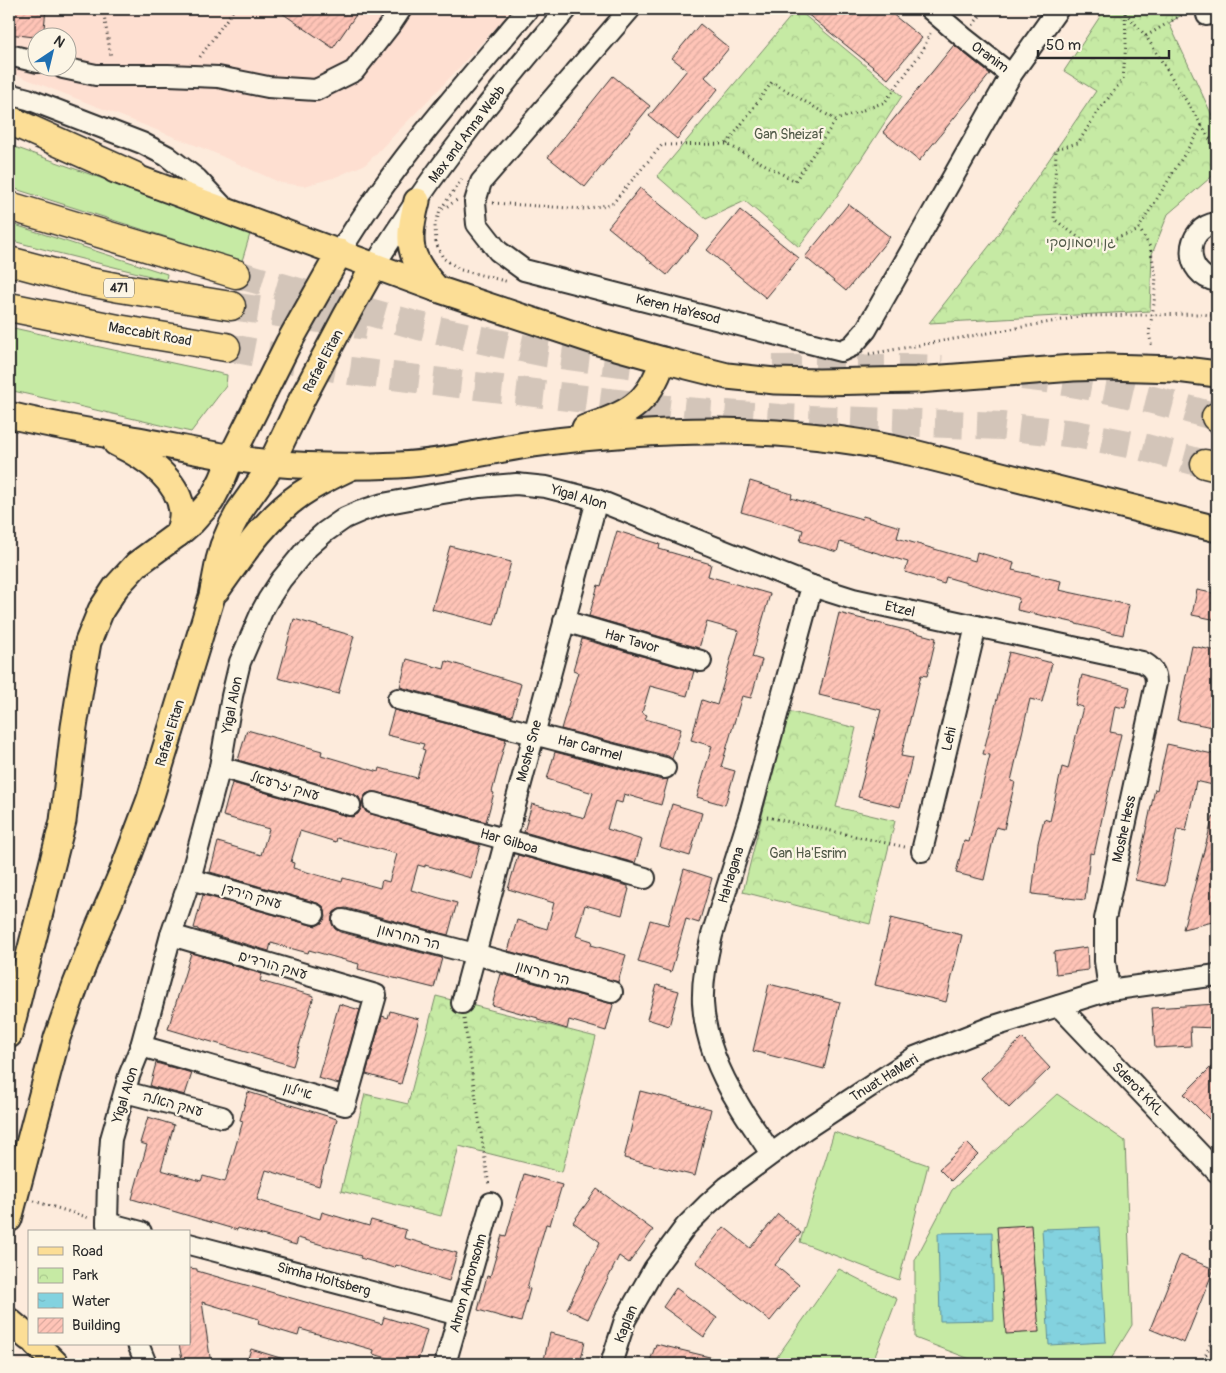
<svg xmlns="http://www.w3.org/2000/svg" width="1226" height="1373" font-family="Pangolin,'Playpen Sans Hebrew',sans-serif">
<defs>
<pattern id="park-crowns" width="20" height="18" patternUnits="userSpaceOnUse" patternTransform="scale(1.25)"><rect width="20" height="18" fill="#c6eaa4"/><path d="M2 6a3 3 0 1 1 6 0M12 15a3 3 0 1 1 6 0" fill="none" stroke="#aac98d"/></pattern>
<pattern id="water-ripples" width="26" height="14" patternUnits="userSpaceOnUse" patternTransform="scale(1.25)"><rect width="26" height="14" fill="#83d2df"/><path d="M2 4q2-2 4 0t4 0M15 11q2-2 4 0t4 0" fill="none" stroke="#71b4c0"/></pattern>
<pattern id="building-hatch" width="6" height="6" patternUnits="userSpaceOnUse" patternTransform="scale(1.25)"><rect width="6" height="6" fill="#ffc4b7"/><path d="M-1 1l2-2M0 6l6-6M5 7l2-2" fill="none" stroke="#dba99e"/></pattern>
</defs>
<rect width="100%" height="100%" fill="#fdebdc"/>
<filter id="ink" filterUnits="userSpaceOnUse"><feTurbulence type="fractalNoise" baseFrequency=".02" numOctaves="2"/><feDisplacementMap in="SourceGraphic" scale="10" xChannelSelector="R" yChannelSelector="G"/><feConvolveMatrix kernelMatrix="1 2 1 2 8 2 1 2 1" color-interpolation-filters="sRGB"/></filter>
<g filter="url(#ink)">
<path fill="#fedfd1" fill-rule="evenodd" d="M9,9H513L443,85L366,164L333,178L304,186L281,183L210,151L9,72ZM38,38H68V68H38Z"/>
<g fill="#c6eaa4" stroke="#788a68">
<polygon points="9,145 178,206 250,234 242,261 9,187"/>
<polygon points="9,223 167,274 166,280 54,252 9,240"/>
<polygon points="9,327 227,375 226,386 191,432 9,390"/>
<polygon points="1057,1094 1125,1141 1132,1325 1108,1364 983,1364 915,1338 915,1260 952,1190"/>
<polygon points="834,1132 928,1165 899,1280 800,1242"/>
<polygon points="839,1269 897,1299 872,1364 772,1364"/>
</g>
<g fill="url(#park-crowns)" stroke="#788a68">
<polygon points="797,9 902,96 837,196 799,247 745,201 706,219 657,176"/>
<polygon points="1105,9 1191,9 1169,23 1217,126 1217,172 1168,214 1152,254 1150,311 929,323 994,240 1096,91 1064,71"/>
<polygon points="788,711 856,728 836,807 895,821 870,924 743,892"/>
<polygon points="436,996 596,1037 562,1172 459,1146 441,1216 341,1191 365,1094 408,1104"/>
</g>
<g fill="url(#water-ripples)" stroke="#608f97">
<polygon points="1099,1227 1106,1342 1049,1345 1042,1229"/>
<polygon points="992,1232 994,1320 940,1321 938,1233"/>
</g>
<g fill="url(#building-hatch)" stroke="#2b2b2b" fill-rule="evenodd">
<polygon points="11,9 46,9 43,38 9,34"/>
<polygon points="276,9 360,9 333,48"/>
<polygon points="801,9 886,9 922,38 888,79"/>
<polygon points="700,24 729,48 705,77 718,89 677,139 649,116 687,70 672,58"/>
<polygon points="954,45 990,74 919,161 883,132"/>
<polygon points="613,76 650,106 585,187 548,157"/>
<polygon points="640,188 699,236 667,275 608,227"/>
<polygon points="848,204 890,237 846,291 805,257"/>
<polygon points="740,210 799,258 766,298 707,250"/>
<polygon points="750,481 792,494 791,498 862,519 863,516 900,527 897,538 975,561 977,552 1014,563 1012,570 1061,581 1059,590 1129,605 1123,635 1076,624 1076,623 1017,610 1019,598 946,577 944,584 905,572 908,562 840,542 837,552 800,541 803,530 741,512"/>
<polygon points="617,531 660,544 659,549 711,564 708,576 770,594 752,657 762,660 751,698 742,696 721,767 735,771 725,805 697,797 712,746 691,740 702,700 717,705 739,631 707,622 699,648 589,616 598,585 601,586"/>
<polygon points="450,546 511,562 494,625 432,609"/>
<polygon points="1197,590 1217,594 1217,620 1192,615"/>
<polygon points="839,613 936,638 927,676 921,675 901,756 912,758 900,807 858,797 881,710 819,695"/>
<polygon points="294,619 354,636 338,694 278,678"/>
<polygon points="582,639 694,671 687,696 650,686 642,713 647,715 645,719 681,729 672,759 668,756 561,729 578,672 573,670"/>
<polygon points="1192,646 1217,651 1217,728 1177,720"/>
<polygon points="1009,652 1052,663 1042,702 1030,699 1011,781 1015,782 1004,829 996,827 984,880 956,873 964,841 969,842 990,755 983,754"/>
<polygon points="407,659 444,669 446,661 521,684 512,716 400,687"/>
<polygon points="1082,675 1130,687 1125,708 1115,706 1110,732 1121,734 1094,854 1090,853 1085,900 1032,894 1038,843 1044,819 1050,821 1062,767 1068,769 1083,707 1075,705"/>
<path d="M394,710L506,739L492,792L494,793L486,822L377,792H371L366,794L363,799V806L366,812L371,814L480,845L471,878L425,865V867L418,865L411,890L457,903L448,935L346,908L339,909L334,912L332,917V924L335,929L340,932L442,958L434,988L358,969L359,964L309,950L308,953L271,943L269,951L198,930V929L194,928L203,895L311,925L316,926L322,923L326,917L325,911L323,906L317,903L210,872L218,842L261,855L269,829L223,816L232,783L347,816L352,817L358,814L361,808V802L359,797L353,794L238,760L247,730L322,751L321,755L379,772L380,768L417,778L425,750L422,749L424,744L387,735ZM300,831L336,842L337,838L397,854L389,882L382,880L380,888L343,878L342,882L293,868L294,863L291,862Z"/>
<polygon points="1167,744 1217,755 1217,786 1196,781 1186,831 1177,829 1165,886 1135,880 1155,789 1157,790"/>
<polygon points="555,752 662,780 668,779 661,805 624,794 622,803 615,801 607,829 642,840 635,863 524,832 532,804 585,818 593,793 547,779"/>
<polygon points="672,804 702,813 690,856 660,847"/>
<polygon points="1213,817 1217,818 1217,921 1183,929"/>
<polygon points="518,855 628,886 628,889 629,889 622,915 585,905 576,936 592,941 591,945 626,955 618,982 508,951 517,920 547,929 554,903 508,889"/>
<polygon points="684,869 712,878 699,923 686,919 671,972 638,962 650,920 668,925"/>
<polygon points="891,918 962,935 946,1002 875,985"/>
<polygon points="1087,947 1088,970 1056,974 1054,952"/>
<polygon points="191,953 262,974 260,981 314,996 293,1066 168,1029"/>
<polygon points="501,974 612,1004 613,1005 606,1031 569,1020 567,1029 538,1020 538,1018 492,1005"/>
<polygon points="769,984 840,1002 824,1069 753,1051"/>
<polygon points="657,985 679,991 669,1026 647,1019"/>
<polygon points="339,1004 360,1010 339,1084 318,1078"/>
<polygon points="1217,1004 1217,1028 1190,1027 1191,1046 1155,1048 1152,1008"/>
<polygon points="390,1011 419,1019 401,1084 366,1074 382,1016 388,1018"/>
<polygon points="1022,1038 1050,1068 1009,1108 981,1078"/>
<polygon points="1217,1061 1217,1127 1184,1094"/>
<polygon points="156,1063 192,1073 185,1095 150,1086"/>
<polygon points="640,1091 711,1109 695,1176 624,1158"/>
<polygon points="248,1092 337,1119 319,1186 266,1170 257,1200 320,1219 322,1212 369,1226 371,1220 406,1230 404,1238 457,1253 449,1281 396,1265 395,1268 360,1258 361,1256 298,1238 296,1245 238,1228 237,1230 132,1199 147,1145 140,1143 148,1117 174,1125 161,1170 201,1181 203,1176 225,1182 243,1121 240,1120"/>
<polygon points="967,1143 978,1154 951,1181 939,1169"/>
<polygon points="524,1174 562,1185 550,1225 546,1224 527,1288 530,1289 521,1322 478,1310 487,1276 490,1277 502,1235 506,1236"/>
<polygon points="597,1189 653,1230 629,1263 619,1256 588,1319 567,1309 600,1242 573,1222"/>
<polygon points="778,1214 801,1233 775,1265 799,1285 770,1321 696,1262 724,1227 750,1248"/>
<polygon points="1031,1225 1039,1332 1006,1334 997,1227"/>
<polygon points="1180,1255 1214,1269 1184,1343 1150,1329"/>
<polygon points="189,1268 197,1269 197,1271 382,1324 384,1317 427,1330 417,1364 409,1364 373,1354 374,1350 300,1329 298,1336 258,1324 259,1319 202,1302 211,1364 183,1364 179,1344 189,1344"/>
<polygon points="676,1288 717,1318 704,1337 663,1307"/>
<polygon points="550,1333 585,1341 580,1364 543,1364"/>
<polygon points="656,1344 718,1359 717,1364 649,1364"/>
<polygon points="251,1349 290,1361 290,1364 246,1364"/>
</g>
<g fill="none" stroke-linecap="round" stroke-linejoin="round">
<g stroke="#d3c5b9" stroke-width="28" stroke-dasharray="28 14" stroke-linecap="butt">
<polyline points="236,274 419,326 487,341 546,353 643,366 670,367"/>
<polyline points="231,306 367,326"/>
<polyline points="226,347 350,371 685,411 780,418 1002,426 1075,434 1139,446 1205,464"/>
<polyline points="773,369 914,368 942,369"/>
<path d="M1022,376C1088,383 1153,399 1216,417"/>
</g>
<g stroke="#2b2b2b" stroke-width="24">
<g id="minor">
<polyline points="630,9 481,182 475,202 477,224 498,251 524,270 841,351 852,346 866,330 1011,75"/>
<polyline points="930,9 964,38 1011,75 1058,9"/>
<polyline points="1207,15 1217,9"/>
<polyline points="9,55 38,62"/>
<polyline points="63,68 96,75 168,75 218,77 268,87 316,90 354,71 393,21 401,9"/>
<polyline points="9,94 28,99 142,143 167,156 197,179 227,211"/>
<path d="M1217,223C1183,227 1183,276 1217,281"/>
<path d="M340,252C393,164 462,87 528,9"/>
<path d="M374,266C401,223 430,180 461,140C494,95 531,52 567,9"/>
<polyline points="564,621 701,661"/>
<polyline points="398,699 665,768"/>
<polyline points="220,767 350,805"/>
<polyline points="374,803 645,878"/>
<polyline points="922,851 976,626"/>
<polyline points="190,879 314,914"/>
<polyline points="343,920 475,954 612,992"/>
<polyline points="462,1003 597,500"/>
<polyline points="1059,1006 1217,1172"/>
<polyline points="141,1046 345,1105 376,995 171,935"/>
<polyline points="125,1092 222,1117"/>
<path d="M771,1154C761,1137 748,1121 738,1103C720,1074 705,1038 703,1003C702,980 707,957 712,935L750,814L812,586"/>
<polyline points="107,1223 141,1232"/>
<path d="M109,1232L107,1223L108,1181L111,1139L129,1076L141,1046L171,935L190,879L220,767L232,696L240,662L262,611L268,600L281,580L308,547L325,532L345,518L361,511L383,504L431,495L480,487L516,484L546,487L597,500L812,586L853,599L976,626L1142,662C1152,667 1156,672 1156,683L1105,919V961L1109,990"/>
<polyline points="189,1244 459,1315"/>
<polyline points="138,1344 146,1364"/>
<polyline points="445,1364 491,1203"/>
<polyline points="611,1364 625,1320 654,1269 686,1226 707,1205 727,1187 804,1130 915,1057 991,1027 1109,990 1217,975"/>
</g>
</g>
<g stroke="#2b2b2b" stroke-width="29">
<g id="major">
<polyline points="115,170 437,289 591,340 663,360 727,376 775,381 819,382 917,380 1073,368 1106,367 1177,369 1217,374"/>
<path d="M417,201C406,243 408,257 437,289"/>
<path d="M9,415C53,426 99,433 144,441C186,449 228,459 271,463C313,467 356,467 399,465C446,463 493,449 540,443C666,427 789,424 914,453L1217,529"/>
<path d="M585,428C626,415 649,405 663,360"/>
<path d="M116,443C143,456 178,478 182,511C183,519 180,527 178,534"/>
<path d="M217,590C241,556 266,518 301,494C316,484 332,476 349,468"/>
<polyline points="9,1035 63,821 74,727 82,677 88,642 101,610 116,587 137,564 178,534 192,522 211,501 222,480 231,458 288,344 340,252"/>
<polyline points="9,1219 57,1038 76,984 97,931 122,873 150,799 212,596 219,560 223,546 232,525 240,510 267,472 302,399 346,316 374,266"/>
<polyline points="9,1321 29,1338"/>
<polyline points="36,1344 56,1364"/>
</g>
</g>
<g stroke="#2b2b2b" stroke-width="31">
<g id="highway">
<polyline points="9,120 134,176"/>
<polyline points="9,206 236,274"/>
<polyline points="9,261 84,281 120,288 231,306"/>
<polyline points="9,307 118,329 226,347"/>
<polyline points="1216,417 1217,418"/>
<polyline points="1205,464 1217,467"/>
</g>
</g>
<g stroke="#2b2b2b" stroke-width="3" stroke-dasharray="1 4" stroke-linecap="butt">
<polyline points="103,9 111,57"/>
<polyline points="1122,9 1146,36"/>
<polyline points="1128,9 1125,13 1126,43 1123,79 1097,113 1078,143 1056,149 1054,219 1091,247 1137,231 1202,126 1217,151"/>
<polyline points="1190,10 1146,36 1202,126"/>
<polyline points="973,25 985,9"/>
<polyline points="200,57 234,9"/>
<polyline points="727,144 772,82 836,120 885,102 923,50 931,31"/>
<polyline points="462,179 440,210 435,226 436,243 443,258 461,270 509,282"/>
<polyline points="493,203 584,209 612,204 662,145 727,144 795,181 836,120"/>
<polyline points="443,209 457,200"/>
<polyline points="1139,228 1150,247 1156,277 1154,304 1149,333 1152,348"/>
<polyline points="869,354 1085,316 1202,314 1217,316"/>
<polyline points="767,817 905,847"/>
<polyline points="464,1019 489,1186"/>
<polyline points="34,1201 90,1218"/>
<polyline points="1202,1364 1217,1328"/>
</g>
<use href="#minor" stroke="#fcf5e5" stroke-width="20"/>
<use href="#major" stroke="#fcde96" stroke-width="25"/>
<use href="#highway" stroke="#fcde96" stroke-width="28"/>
</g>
</g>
<g text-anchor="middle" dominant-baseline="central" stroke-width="4.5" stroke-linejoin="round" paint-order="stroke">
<rect fill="#fcf5e5" stroke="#6a6863" stroke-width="1" x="104" y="278.5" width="30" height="19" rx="4"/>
<g font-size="12" font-weight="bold" fill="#2b2b2b">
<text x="119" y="288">471</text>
</g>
<g font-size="14" fill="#2b2b2b" stroke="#fcf5e5">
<text transform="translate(990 57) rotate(36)">Oranim</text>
<text transform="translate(467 134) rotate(-53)">Max and Anna Webb</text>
<text transform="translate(678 309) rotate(14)">Keren HaYesod</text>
<text transform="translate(150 334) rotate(10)">Maccabit Road</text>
<text transform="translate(323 361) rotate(-62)">Rafael Eitan</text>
<text transform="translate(579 497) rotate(16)">Yigal Alon</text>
<text transform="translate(900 609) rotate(13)">Etzel</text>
<text transform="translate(632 641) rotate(16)">Har Tavor</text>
<text transform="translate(232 705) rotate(-79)">Yigal Alon</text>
<text transform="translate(170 733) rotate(-73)">Rafael Eitan</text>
<text transform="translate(949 739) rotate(-77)">Lehi</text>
<text transform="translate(590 748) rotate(15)">Har Carmel</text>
<text transform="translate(529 751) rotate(-75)">Moshe Sne</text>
<text transform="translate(285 786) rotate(16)">עמק יזרעאל</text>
<text transform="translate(1124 829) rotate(-78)">Moshe Hess</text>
<text transform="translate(509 841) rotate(16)">Har Gilboa</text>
<text transform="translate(731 875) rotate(-73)">HaHagana</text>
<text transform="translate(252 896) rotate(16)">עמק הירדן</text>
<text transform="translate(409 937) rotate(15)">הר החרמון</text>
<text transform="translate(273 965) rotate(16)">עמק הורדים</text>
<text transform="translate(543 973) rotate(16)">הר חרמון</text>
<text transform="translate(884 1078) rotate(-32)">Tnuat HaMeri</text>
<text transform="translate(1138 1089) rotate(46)">Sderot KKL</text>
<text transform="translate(298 1091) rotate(16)">איילון</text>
<text transform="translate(125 1095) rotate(-73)">Yigal Alon</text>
<text transform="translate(173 1104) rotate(15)">עמק האלה</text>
<text transform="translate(324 1279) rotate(15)">Simha Holtsberg</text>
<text transform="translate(468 1283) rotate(-74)">Ahron Ahronsohn</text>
<text transform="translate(626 1324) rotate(-68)">Kaplan</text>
</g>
<g font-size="14" fill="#525b49" stroke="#fcf5e5">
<text x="789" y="134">Gan Sheizaf</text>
<text x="1081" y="242">גן ויסמונסקי</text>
<text x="808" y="853">Gan Ha'Esrim</text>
</g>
</g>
<rect width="1226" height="1373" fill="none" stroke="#fcf5e5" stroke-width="30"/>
<rect x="15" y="15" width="1196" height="1343" fill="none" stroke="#2b2b2b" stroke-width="2" filter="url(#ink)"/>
<rect x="28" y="1230" width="162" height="115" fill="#fcf5e5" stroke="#a8a49b"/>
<rect x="38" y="1247" width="25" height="8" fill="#fcde96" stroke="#a8a49b"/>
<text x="72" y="1256" font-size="15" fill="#2b2b2b">Road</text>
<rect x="38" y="1268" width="25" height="15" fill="url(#park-crowns)" stroke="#a8a49b"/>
<text x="72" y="1280" font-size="15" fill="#2b2b2b">Park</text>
<rect x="38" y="1293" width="25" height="15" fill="url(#water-ripples)" stroke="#a8a49b"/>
<text x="72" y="1306" font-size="15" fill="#2b2b2b">Water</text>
<rect x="38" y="1318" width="25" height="15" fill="url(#building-hatch)" stroke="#a8a49b"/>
<text x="72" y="1330" font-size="15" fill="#2b2b2b">Building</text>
<g transform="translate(52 52) rotate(35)"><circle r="24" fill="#fcf5e5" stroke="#a8a49b"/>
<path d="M0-4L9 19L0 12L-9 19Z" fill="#1f6fb2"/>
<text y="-8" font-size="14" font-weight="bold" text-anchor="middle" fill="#2b2b2b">N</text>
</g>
<path d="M1038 50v8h131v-8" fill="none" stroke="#2b2b2b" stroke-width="2.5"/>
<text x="1046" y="50" font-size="15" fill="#2b2b2b" stroke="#fcf5e5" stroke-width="4" paint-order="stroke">50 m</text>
</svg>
